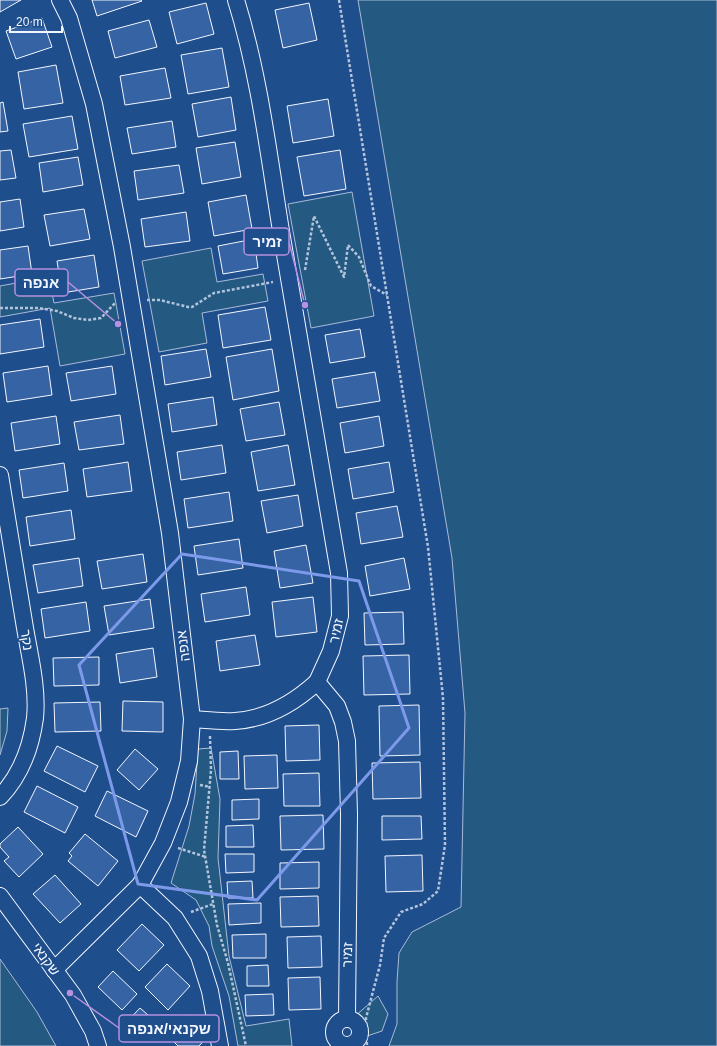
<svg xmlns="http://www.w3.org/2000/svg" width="717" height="1046" font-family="Helvetica,'Noto Sans Hebrew',sans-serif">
<rect width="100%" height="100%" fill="#1f4e8c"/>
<g fill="#245a82" stroke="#a8bbd7">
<polygon points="358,0 717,0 717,1046 389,1046 397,1024 397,982 399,953 412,932 461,907 465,713 452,558"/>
<polygon points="352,192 374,316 311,328 288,204"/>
<polygon points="211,248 217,282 263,274 268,301 202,313 207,343 159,352 142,261"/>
<polygon points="49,277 54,303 114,293 125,354 60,366 50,308 0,317 0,286"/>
<polygon points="8,708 7,731 0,755 0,709"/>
<polygon points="211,748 220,799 218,858 229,956 246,1026 289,1019 292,1046 238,1046 229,996 212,946 209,926 196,900 171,883 189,826 195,794 198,749"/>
<polygon points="0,959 37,1012 56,1046 0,1046"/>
<polygon points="378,996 388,1014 382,1031 364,1037 354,1017"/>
</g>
<g fill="#3563a3" stroke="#f2f6ff">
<polygon points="0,0 21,0 0,12"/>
<polygon points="92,0 141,0 142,1 97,16"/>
<polygon points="206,3 214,34 177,44 169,12"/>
<polygon points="309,3 317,40 283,48 275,10"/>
<polygon points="42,18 52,47 16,59 6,31"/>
<polygon points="149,20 157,47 115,58 108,31"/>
<polygon points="222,48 229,87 188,94 181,55"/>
<polygon points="56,65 63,103 24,109 18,72"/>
<polygon points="165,68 171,98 125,105 120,76"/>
<polygon points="231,97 236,130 198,137 192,104"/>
<polygon points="328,99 334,136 293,143 287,106"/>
<polygon points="3,102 8,131 0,132 0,103"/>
<polygon points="72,116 78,149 29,157 23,124"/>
<polygon points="172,121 176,147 132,154 127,128"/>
<polygon points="235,142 241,177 202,184 196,148"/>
<polygon points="11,150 16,178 0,180 0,151"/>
<polygon points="340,150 346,189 304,196 297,157"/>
<polygon points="78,157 83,185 43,192 39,163"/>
<polygon points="179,165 184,193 138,200 134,171"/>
<polygon points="246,195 252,229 214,236 208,202"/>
<polygon points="20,199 24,227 0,231 0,202"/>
<polygon points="84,209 90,239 50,246 44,215"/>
<polygon points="186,212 190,241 145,247 141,219"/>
<polygon points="254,239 258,268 223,274 218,246"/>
<polygon points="28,246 32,274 0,279 0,250"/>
<polygon points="94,255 99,287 62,293 57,261"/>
<polygon points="265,307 271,340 223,348 218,315"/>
<polygon points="40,319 44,347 0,354 0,325"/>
<polygon points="360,329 365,357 330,363 325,335"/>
<polygon points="206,349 211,377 165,385 161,356"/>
<polygon points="272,349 279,391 233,400 226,357"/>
<polygon points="48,366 52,395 7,402 3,373"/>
<polygon points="112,366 116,394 71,401 66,373"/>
<polygon points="375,372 380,401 337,408 332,379"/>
<polygon points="213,397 217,425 172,432 168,404"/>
<polygon points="279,402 285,435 246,441 240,409"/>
<polygon points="120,415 124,444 79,450 74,422"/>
<polygon points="56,416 60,444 15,451 11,423"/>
<polygon points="379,416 384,446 345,453 340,423"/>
<polygon points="222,445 226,473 181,480 177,452"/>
<polygon points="288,445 295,485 258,491 251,452"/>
<polygon points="128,462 132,491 87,497 83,469"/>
<polygon points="389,462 394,492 353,499 348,469"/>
<polygon points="64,463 68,491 23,498 19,470"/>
<polygon points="229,492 233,521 188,528 184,499"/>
<polygon points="298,495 303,526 267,533 261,501"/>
<polygon points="397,506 403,537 361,544 356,513"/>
<polygon points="71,510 75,539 30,546 26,517"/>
<polygon points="239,539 243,568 198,575 194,546"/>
<polygon points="306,545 313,583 280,588 274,551"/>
<polygon points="143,554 147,582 102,589 97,561"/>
<polygon points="79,558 83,586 38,593 33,565"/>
<polygon points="404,558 410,589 370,596 365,566"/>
<polygon points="246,587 250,615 205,622 201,594"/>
<polygon points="313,597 317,632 276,637 272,602"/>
<polygon points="150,599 154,628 109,635 104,606"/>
<polygon points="86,602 90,631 45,638 41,609"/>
<polygon points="403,612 404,644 365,645 364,613"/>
<polygon points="255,635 260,665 220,671 216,641"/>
<polygon points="153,648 157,677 120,683 116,654"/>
<polygon points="409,655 410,694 364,695 363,656"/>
<polygon points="99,657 99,685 54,686 53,658"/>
<polygon points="123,701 163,702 163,732 122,731"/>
<polygon points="100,702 101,731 55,732 54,703"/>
<polygon points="419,705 420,755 380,756 379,706"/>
<polygon points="319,725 320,760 286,761 285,726"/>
<polygon points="57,746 98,766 85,792 44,771"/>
<polygon points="135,749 158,769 139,790 117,770"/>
<polygon points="238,751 239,779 220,779 220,752"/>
<polygon points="277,755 278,788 245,789 244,756"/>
<polygon points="420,762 421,798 373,799 372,763"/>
<polygon points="319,773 320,806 284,806 283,774"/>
<polygon points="37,786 78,807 65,833 24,812"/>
<polygon points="107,791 148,811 136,837 95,816"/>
<polygon points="259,799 259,819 232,820 232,800"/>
<polygon points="323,815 324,849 281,850 280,816"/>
<polygon points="382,816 421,816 422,839 382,840"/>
<polygon points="253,825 254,847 226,847 226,826"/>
<polygon points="18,827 43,854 19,877 4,861 9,857 0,847 0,844"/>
<polygon points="85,834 118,861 98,886 68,861 72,856 69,853"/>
<polygon points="225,854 254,854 254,872 226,873"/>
<polygon points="422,855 423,891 386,892 385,856"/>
<polygon points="319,862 319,888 280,889 280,863"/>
<polygon points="55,875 81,904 60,923 33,894"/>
<polygon points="252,881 253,898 228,898 227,882"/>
<polygon points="318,896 319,926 281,927 280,897"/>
<polygon points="261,903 261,923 229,925 228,904"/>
<polygon points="142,924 164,945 139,971 117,950"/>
<polygon points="266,934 266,958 233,958 232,935"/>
<polygon points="321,936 322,967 288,968 287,937"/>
<polygon points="167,964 190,986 168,1010 145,987"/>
<polygon points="268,965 269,986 247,986 247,966"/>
<polygon points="113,971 137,994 122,1010 98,987"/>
<polygon points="320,977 321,1009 289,1010 288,978"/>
<polygon points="273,994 274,1015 246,1016 245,995"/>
<polygon points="140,1008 155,1021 135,1042 121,1028"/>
<polygon points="187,1015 209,1035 199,1046 178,1046 168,1036"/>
</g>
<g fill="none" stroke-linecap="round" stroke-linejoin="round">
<g stroke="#f2f6ff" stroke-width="18">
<g id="street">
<path d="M236,0C260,77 269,158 282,237C300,349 319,461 339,573L340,616L331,651L317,682L337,706L343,722L347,741L349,814L347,1019"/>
<path d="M0,475C8,526 17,577 25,628C30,657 38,689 35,718C31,748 21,775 0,797"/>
<path d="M192,719C206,720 221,722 235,721C268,719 294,703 317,682"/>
<polyline points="140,885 175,918 199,956 210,991 220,1046"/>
<polyline points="0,896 73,995 93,1031 98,1046"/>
<polyline points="54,970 140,885 163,843 179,802 189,761 192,719 170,533 122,247 94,104 69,18 60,0"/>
<circle cx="347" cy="1032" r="13"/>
</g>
</g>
<g stroke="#b3c4dc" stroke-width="2.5" stroke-dasharray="3 2" stroke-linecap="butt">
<polyline points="339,0 428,547 443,698 445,845 438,891 423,904 401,912 384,938 380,965 366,1018 367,1046"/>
<polyline points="305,270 314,216 344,277 348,245 359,257 371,286 387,295"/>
<polyline points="147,300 160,300 188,307 192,307 214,293 273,282"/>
<polyline points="0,308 39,308 57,311 74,318 88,320 101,318 116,302"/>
<polyline points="210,736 211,770 204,850 217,925 228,963 246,1046"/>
<polyline points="200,785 210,787"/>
<polyline points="178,848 206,857"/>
<polyline points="191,912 213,904"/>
</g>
<use href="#street" stroke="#1f4e8c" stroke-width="16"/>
</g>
<path fill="none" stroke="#7d9aea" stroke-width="3" stroke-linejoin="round" d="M182,554L359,581L409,728L257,900L138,884L79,665Z"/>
<g text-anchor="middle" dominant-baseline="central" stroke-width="3" stroke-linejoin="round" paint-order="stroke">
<g font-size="14" fill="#f2f6ff" stroke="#1f4e8c">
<text transform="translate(336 631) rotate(-78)">זמיר</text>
<text transform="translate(27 640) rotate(81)">נקר</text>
<text transform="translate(183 646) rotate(-97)">אנפה</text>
<text transform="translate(347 955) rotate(-89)">זמיר</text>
<text transform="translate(46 959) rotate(54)">שקנאי</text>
</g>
</g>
<path fill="none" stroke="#b691df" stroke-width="1.5" d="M305 305L289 242M118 324L68 282M70 993L119 1028"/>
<g fill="#b691df" stroke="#1f4e8c" stroke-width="1.5">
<circle cx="305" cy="305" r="4"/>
<circle cx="118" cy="324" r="4"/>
<circle cx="70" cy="993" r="4"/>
</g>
<g fill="#1f4e8c" stroke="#b691df" stroke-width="1.5">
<rect x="244" y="228" width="45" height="27" rx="4"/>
<rect x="15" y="269" width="53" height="27" rx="4"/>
<rect x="119" y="1015" width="100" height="27" rx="4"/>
</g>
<g font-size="15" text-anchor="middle" font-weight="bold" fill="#f2f6ff">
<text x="267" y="247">זמיר</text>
<text x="41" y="288">אנפה</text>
<text x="169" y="1034">שקנאי/אנפה</text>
</g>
<path d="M10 26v6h52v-6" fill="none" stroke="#f2f6ff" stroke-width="2"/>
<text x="16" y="26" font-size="12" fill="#f2f6ff" stroke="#1f4e8c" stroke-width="3" paint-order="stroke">20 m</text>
</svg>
